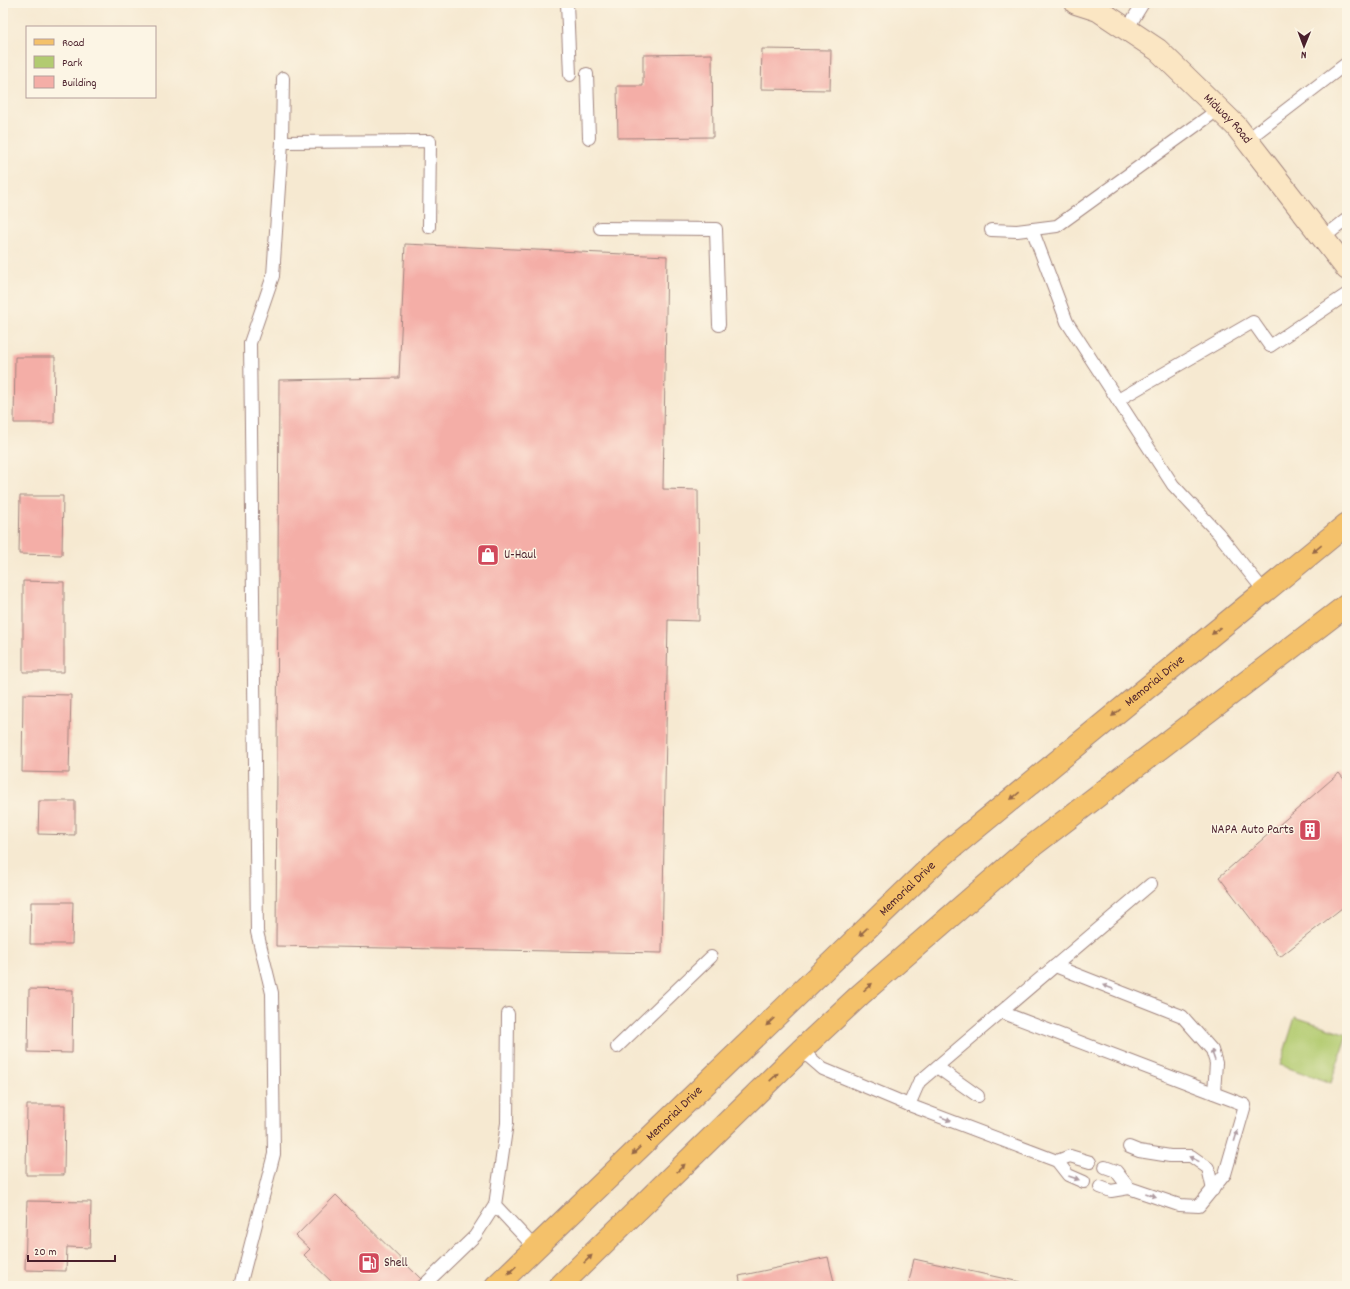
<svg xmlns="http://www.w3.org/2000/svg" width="1350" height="1289" font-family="Dekko,sans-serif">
<rect width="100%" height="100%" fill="#fcf5e5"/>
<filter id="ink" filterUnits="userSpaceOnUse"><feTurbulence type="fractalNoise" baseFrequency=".025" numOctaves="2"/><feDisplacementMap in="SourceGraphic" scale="8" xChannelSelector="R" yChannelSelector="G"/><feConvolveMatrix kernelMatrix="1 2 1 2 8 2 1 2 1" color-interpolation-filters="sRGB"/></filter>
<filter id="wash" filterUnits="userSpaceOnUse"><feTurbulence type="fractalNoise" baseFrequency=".012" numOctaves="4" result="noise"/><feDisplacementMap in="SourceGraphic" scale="16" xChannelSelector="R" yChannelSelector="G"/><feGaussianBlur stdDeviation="0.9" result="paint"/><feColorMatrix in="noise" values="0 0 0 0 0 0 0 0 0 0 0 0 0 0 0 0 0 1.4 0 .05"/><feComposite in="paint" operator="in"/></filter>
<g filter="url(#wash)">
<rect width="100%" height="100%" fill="#f6e9d1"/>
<polygon fill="#b2cb70" stroke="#7e754e" points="1295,1017 1347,1034 1331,1083 1280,1065"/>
<g id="blocks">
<g fill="#f4aea7">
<polygon points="762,49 831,50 830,90 761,89"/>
<polygon points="712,54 713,137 618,138 617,86 643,86 643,55"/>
<polygon points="405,244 667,256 663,489 698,490 699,621 668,620 662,953 276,946 279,380 399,378"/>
<polygon points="15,357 55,357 54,423 14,423"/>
<polygon points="20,496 63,496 62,555 19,554"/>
<polygon points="23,581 64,582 64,672 23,672"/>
<polygon points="23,694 71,695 69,773 22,772"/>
<polygon points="1339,773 1347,783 1347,904 1280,957 1219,877"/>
<polygon points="39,801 75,801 75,835 38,834"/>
<polygon points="31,902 73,902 72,944 30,944"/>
<polygon points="29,989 73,990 72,1053 28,1052"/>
<polygon points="27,1105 65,1105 64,1175 26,1175"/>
<polygon points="336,1195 423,1281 419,1286 336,1286 304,1255 310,1249 296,1236"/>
<polygon points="27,1201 91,1202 90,1248 67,1247 66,1271 25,1270"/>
<polygon points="828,1257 835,1286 741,1286 739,1276"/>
<polygon points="914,1259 1020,1282 1019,1286 908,1286"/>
</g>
</g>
</g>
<g filter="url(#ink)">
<use href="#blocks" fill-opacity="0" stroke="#a0847e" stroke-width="1"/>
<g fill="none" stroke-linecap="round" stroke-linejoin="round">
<g stroke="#a0847e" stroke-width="14">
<g id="lane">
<polyline points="567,3 570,75"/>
<polyline points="1127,29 1143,3"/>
<polyline points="587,74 589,138"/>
<polyline points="1247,140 1347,63"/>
<polyline points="282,142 430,141 429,227"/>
<polyline points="600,228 716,229 719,325"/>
<polyline points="1032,229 1067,322 1173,485 1218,533 1264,591"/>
<polyline points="991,230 1017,231 1057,226 1219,109"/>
<polyline points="1323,238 1347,219"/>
<polyline points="1118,400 1253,322 1270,346 1347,294"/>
<polyline points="1055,966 1182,1016 1212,1050 1216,1063 1214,1093"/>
<polyline points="1001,1012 1245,1105 1225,1174 1199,1206 1179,1205 1129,1188 1111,1191 1100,1187"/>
<polyline points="508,1014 507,1123 495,1205 535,1248"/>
<polyline points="617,1047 711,957"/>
<polyline points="801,1050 823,1069 909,1105 1057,1161 1068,1175 1084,1182"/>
<polyline points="937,1067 978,1096"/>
<polyline points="909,1105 919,1082 1151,884"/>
<polyline points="1129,1147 1139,1151 1170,1156 1191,1156 1208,1168 1213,1190"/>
<polyline points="1057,1161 1070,1156 1090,1162"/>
<polyline points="1105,1167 1116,1171 1129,1188"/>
<polyline points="240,1286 274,1154 272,993 257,932 250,343 273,276 282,142 283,78"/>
<polyline points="423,1286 475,1236 495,1205"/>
</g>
</g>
<g stroke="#a0847e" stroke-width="24">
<g id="secondary">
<path id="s1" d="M1076,3L1098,10L1158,50L1236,126L1347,269"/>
</g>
</g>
<g stroke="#a0847e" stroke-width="24">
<g id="primary">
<path id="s2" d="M496,1286L942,856L1347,524"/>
<polyline points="560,1286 801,1050 861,994 1027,850 1347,605"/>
</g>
</g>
<use href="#lane" stroke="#fff" stroke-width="12"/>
<use href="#secondary" stroke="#fbe6c3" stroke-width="22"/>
<use href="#primary" stroke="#f4c16a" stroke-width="22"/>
</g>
<defs><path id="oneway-solid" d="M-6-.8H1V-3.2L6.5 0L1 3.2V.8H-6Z"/></defs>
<g fill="#966847">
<use href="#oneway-solid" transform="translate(1317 549) rotate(141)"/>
<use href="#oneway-solid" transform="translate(1216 631) rotate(141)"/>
<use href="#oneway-solid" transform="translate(1116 713) rotate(141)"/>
<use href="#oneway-solid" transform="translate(1015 796) rotate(141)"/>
<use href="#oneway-solid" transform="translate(863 932) rotate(136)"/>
<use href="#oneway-solid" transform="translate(868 987) rotate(-41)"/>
<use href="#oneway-solid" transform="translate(770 1022) rotate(136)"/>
<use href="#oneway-solid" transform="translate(774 1077) rotate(-44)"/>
<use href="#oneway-solid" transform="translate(636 1151) rotate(136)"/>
<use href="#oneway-solid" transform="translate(681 1168) rotate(-44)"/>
<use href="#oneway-solid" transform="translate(588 1259) rotate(-44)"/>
<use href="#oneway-solid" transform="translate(512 1270) rotate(136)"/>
</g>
<g fill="#ae9aa0">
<use href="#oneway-solid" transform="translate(1108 987) rotate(-159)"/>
<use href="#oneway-solid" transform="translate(1213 1055) rotate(-109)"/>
<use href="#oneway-solid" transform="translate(946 1119) rotate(21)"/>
<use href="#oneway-solid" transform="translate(1236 1136) rotate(-73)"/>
<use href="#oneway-solid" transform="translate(1194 1159) rotate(-154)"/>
<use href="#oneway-solid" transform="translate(1074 1178) rotate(20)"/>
<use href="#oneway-solid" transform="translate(1151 1195) rotate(19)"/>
</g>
</g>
<defs>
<g id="shop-square" transform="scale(1.15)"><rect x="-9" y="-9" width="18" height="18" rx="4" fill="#d1495b" stroke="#fcf5e5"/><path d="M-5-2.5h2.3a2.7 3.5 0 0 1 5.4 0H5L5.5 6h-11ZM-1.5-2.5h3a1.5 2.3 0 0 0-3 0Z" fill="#fff"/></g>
<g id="building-square" transform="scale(1.15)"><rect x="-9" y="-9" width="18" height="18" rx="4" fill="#d1495b" stroke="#fcf5e5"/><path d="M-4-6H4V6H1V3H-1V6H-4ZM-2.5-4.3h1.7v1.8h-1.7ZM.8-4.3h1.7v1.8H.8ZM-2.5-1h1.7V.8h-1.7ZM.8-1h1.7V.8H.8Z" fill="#fff"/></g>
<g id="fuel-square" transform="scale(1.15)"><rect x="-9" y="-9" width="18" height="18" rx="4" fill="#d1495b" stroke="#fcf5e5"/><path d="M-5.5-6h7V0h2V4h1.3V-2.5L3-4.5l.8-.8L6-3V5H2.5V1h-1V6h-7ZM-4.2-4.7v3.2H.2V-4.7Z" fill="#fff"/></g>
</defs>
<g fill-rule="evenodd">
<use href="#shop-square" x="488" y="555"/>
<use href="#building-square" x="1310" y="830"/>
<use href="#fuel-square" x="369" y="1263"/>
</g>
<g text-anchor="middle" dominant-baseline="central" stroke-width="3" stroke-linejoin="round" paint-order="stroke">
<g font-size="13" fill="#4a1f2b" stroke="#fcf5e5">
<text stroke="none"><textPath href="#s1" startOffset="193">Midway Road</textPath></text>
<text stroke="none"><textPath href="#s2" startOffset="895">Memorial Drive</textPath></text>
<text stroke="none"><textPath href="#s2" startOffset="572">Memorial Drive</textPath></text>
<text stroke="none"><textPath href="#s2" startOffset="248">Memorial Drive</textPath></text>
</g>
<g font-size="13" fill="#4a1f2b" stroke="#fcf5e5" text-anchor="start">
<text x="504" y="555">U-Haul</text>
<text x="1294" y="830" text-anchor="end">NAPA Auto Parts</text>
<text x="384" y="1263">Shell</text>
</g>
</g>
<rect width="1350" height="1289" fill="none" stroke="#fcf5e5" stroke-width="16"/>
<rect x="26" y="26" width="130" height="72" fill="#fcf5e5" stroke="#b59f9b"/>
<rect x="34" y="39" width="20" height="6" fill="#f4c16a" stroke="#b59f9b"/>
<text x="62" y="46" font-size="12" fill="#4a1f2b">Road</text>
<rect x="34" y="56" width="20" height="12" fill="#b2cb70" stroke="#b59f9b"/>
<text x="62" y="66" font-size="12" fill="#4a1f2b">Park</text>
<rect x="34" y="76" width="20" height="12" fill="#f4aea7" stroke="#b59f9b"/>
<text x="62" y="86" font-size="12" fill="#4a1f2b">Building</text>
<g transform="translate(1304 46) rotate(181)" stroke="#fcf5e5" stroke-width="3" paint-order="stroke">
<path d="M0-3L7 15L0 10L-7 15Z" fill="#4a1f2b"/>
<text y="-6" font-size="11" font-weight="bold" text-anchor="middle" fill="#4a1f2b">N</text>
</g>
<path d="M28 1255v6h87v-6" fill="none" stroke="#4a1f2b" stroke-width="2"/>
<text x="34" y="1255" font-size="12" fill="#4a1f2b" stroke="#fcf5e5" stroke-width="3" paint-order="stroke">20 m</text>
</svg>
